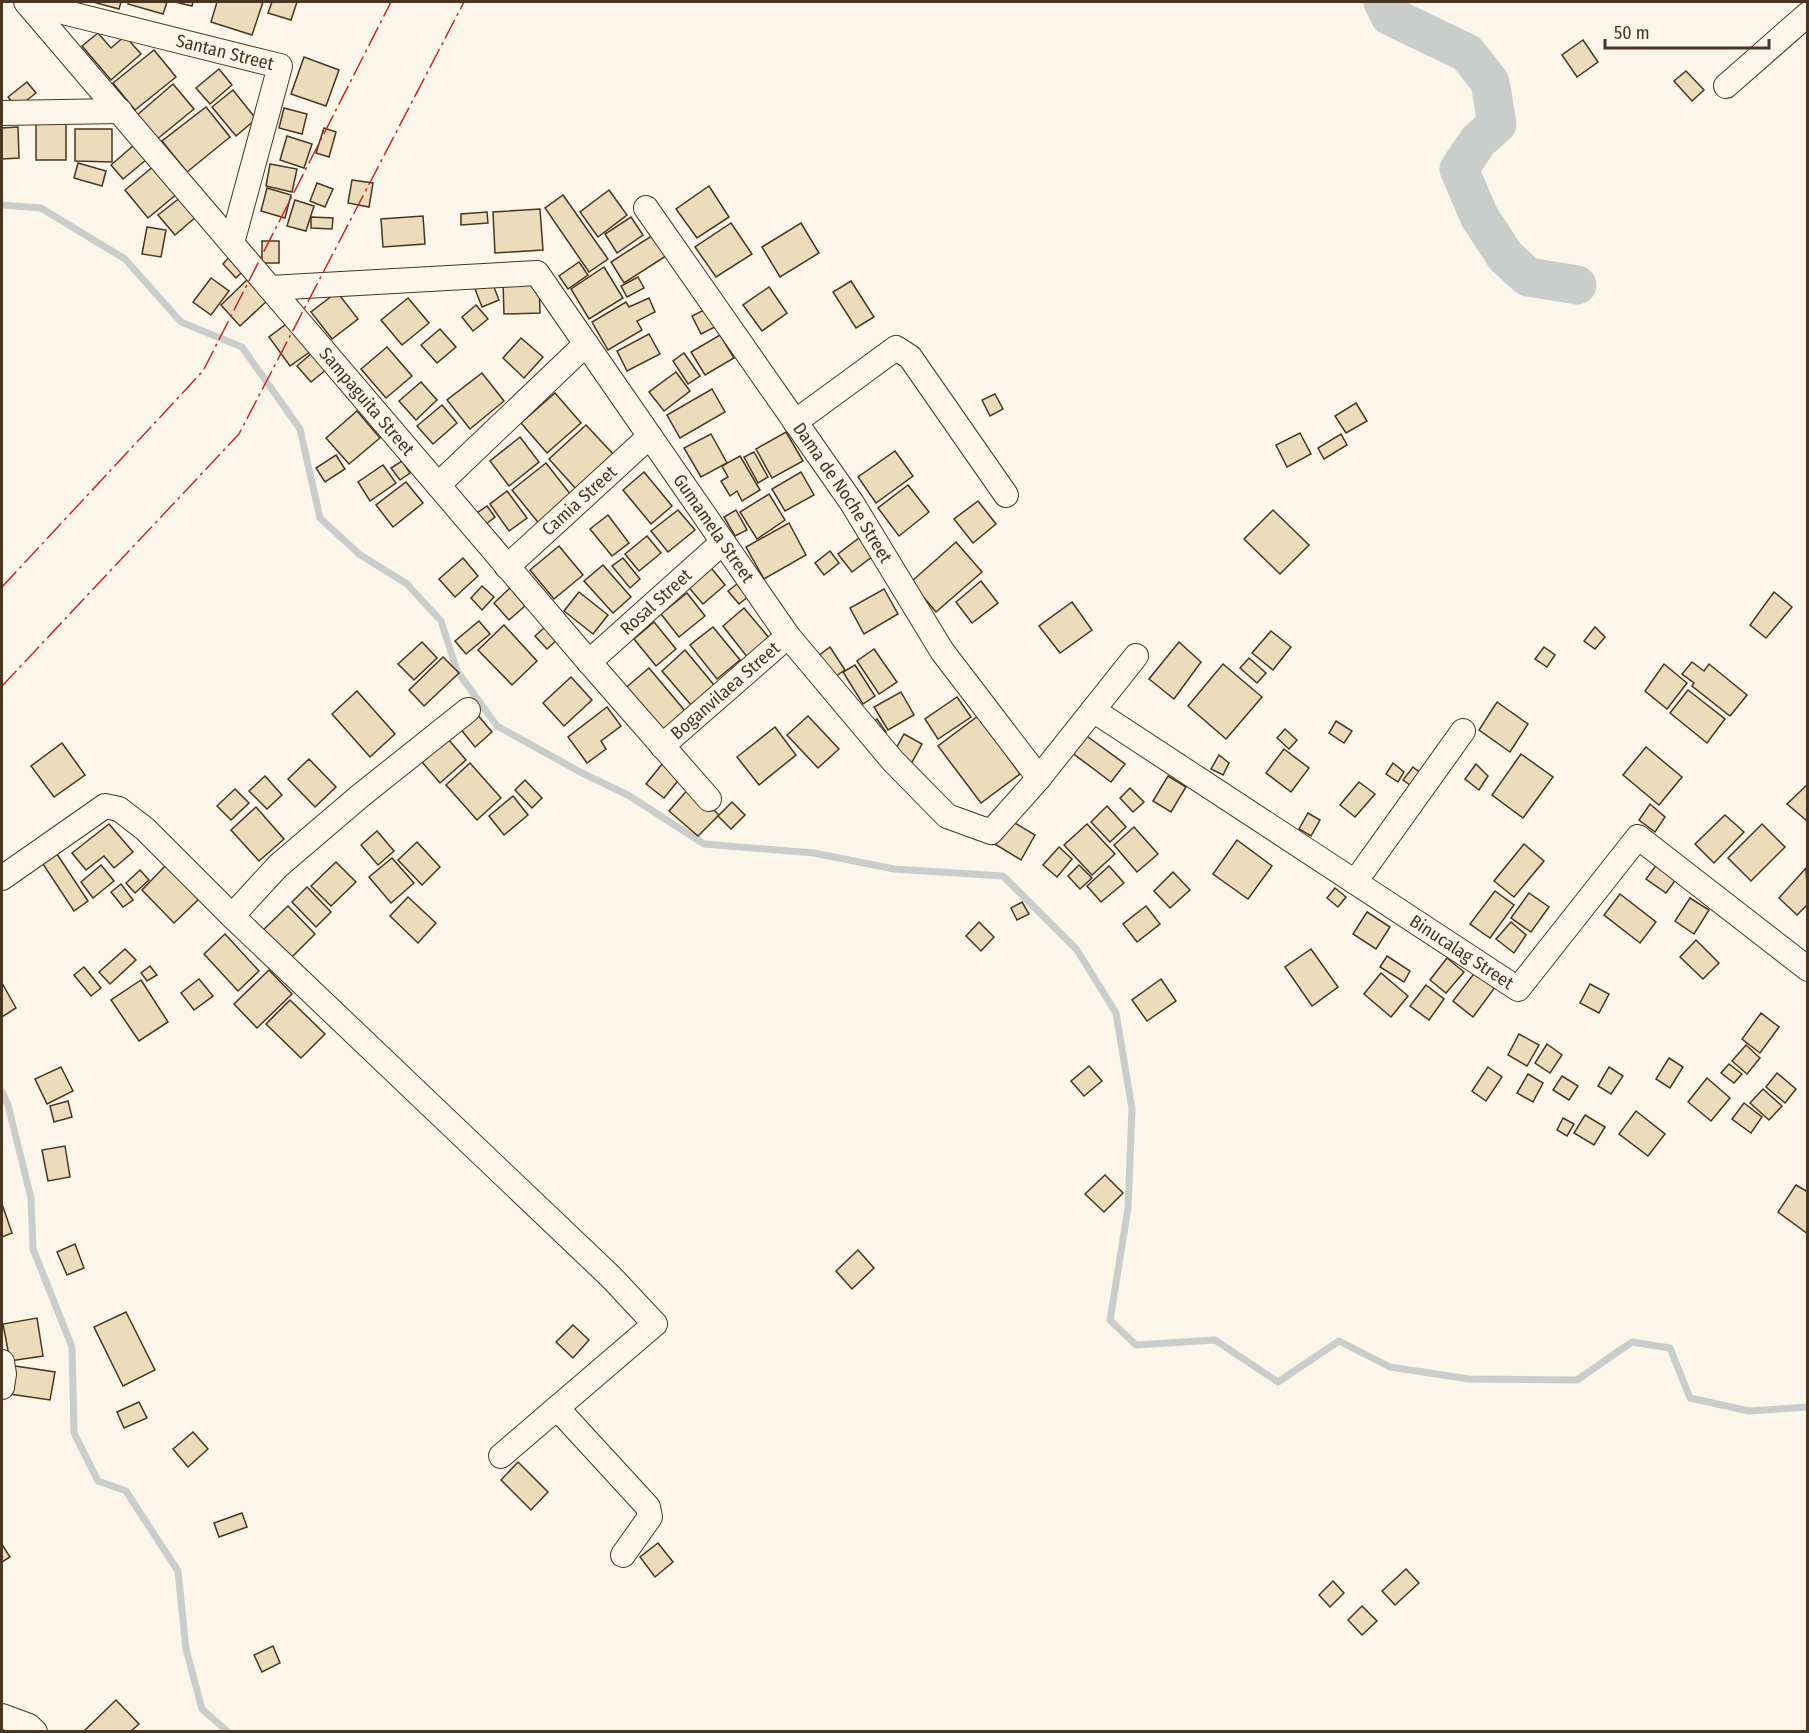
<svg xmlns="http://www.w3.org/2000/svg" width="1809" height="1733" font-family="'Fira Sans Condensed',sans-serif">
<rect width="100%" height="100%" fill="#fbf6e9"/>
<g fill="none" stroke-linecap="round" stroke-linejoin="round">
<g stroke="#c9cecd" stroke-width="7">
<polyline points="2,205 41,208 125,259 181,322 242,347 300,429 320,518 359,554 407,584 441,621 457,671 497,726 582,773 628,795 704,844 814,853 894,869 1003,876 1077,950 1116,1013 1132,1109 1128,1208 1110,1320 1136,1345 1215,1340 1278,1382 1339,1341 1390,1367 1469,1379 1577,1380 1632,1342 1670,1348 1690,1398 1749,1411 1808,1407"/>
<polyline points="2,1092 8,1105 31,1198 33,1249 72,1347 74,1433 98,1481 126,1491 178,1571 186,1649 202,1709 228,1732"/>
</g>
<polyline stroke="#c9cecd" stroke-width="39" points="1383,2 1390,16 1467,53 1490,82 1497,124 1478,141 1459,169 1479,216 1505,256 1528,277 1577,285"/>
</g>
<g fill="#ecdcbc" stroke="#4a3520" stroke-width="1.5">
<polygon points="93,2 121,2 119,9"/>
<polygon points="128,2 167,2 163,14 128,4"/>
<polygon points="175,2 193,2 192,6"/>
<polygon points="217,2 263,2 252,35 211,22"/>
<polygon points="272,2 297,2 291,20 268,13"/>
<polygon points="98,33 111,48 125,36 141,54 111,80 82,46"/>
<polygon points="1583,40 1598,62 1577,77 1562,55"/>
<polygon points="154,50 176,77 135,110 113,83"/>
<polygon points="304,57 339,70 326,106 291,94"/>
<polygon points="219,69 232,85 210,104 196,88"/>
<polygon points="1686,71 1704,90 1692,101 1674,81"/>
<polygon points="27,82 36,93 17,108 8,97"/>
<polygon points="173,84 194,109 156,140 136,116"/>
<polygon points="233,90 256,119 236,136 212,107"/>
<polygon points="206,107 230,137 187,172 162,141"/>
<polygon points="284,108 307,114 302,134 279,128"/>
<rect x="36" y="124" width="30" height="36"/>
<polygon points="18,127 19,158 2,159 2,128"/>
<polygon points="324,128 336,132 329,157 316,153"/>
<polygon points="75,129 112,129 112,162 75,161"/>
<polygon points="287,136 312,144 304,168 280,160"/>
<polygon points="134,145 146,160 123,179 111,165"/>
<polygon points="78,163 106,171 102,186 74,178"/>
<polygon points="270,164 297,169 292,192 266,186"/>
<polygon points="155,165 178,193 148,218 125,190"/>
<polygon points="352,180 373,183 369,207 348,203"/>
<polygon points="317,183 333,189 325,207 310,201"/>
<polygon points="709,186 729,217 697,238 676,209"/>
<polygon points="267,188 291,195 285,218 261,211"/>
<polygon points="609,190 627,215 598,237 580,212"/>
<polygon points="563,195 608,259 589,272 545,208"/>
<polygon points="181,197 197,216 175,235 158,215"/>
<polygon points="295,200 314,206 306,231 287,226"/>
<polygon points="540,209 543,250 495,253 493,212"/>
<polygon points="487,212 488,223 461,225 461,214"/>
<polygon points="423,216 425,244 383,247 381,219"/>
<polygon points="311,217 333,218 332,229 311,228"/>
<polygon points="631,217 643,235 617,253 605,234"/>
<polygon points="731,223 752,254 716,277 695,247"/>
<polygon points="801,223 819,253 780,277 762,247"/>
<polygon points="147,227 166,230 161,257 142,254"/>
<polygon points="653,235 666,256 624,283 611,262"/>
<rect x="262" y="241" width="17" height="22"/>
<polygon points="230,256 244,270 236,278 223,264"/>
<polygon points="579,262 588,275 568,289 559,276"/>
<polygon points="604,267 623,298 589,319 571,289"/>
<polygon points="638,277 644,288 627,297 621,286"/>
<polygon points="211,278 229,291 211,315 193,302"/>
<polygon points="249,278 269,299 240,326 221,305"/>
<polygon points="539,281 540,313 504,314 503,282"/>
<polygon points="851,281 874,317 856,328 833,292"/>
<polygon points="492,282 499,300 482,307 475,289"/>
<polygon points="769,287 787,313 762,331 743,305"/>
<polygon points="337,292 358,319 332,339 311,312"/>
<polygon points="408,298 429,323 402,345 381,320"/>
<polygon points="649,298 655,312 637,321 642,330 608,350 592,322 626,302 629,307"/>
<polygon points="476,305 488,319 473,331 462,317"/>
<polygon points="712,306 721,324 701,334 692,316"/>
<polygon points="289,322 311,351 290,366 269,337"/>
<polygon points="440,329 456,347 437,363 421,345"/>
<polygon points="649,334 660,354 627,371 617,351"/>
<polygon points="720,335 734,358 705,375 691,352"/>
<polygon points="521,338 543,357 524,378 503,358"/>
<polygon points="387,347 412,376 386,398 361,369"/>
<polygon points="313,352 327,369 311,382 297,366"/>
<polygon points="684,353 700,376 688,384 673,361"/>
<polygon points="676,372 690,391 664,411 649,392"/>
<polygon points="482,373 504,401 470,429 447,400"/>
<polygon points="421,382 437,400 416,420 399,401"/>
<polygon points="712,389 725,412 680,438 667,415"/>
<polygon points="555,393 581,423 547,453 521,423"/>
<polygon points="995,394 1003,409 990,416 982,400"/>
<polygon points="1356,403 1367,421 1346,433 1335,416"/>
<polygon points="442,405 457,423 433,444 417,426"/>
<polygon points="357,411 380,438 349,464 326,438"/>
<polygon points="586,425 615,456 577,490 549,459"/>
<polygon points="786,432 803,461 772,478 756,449"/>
<polygon points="1300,433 1311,454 1287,467 1276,445"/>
<polygon points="711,434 727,463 701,477 684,448"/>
<polygon points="1341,434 1347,445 1324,459 1318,448"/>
<polygon points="520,437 539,462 509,486 490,461"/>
<polygon points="895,451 913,476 876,503 858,477"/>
<polygon points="754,452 768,477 758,483 744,457"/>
<polygon points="336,455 345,469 325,482 316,468"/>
<polygon points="740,456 760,490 742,501 737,491 730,496 721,481 728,477 722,466"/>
<polygon points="402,461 410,473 400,480 391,468"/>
<polygon points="546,463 575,500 541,526 512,490"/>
<polygon points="383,465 396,483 370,501 358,482"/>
<polygon points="644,472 672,506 651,524 623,490"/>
<polygon points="801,472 814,495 785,511 772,489"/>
<polygon points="406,482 423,503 393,527 376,505"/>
<polygon points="908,485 929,512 899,536 878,508"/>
<polygon points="507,491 527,518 509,531 490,504"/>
<polygon points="769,494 785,520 757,539 740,512"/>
<polygon points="978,501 996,524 973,543 954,519"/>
<polygon points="487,506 495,517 482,527 474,515"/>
<polygon points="678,510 695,530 668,552 651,531"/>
<polygon points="736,510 747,530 735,536 724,517"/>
<polygon points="1273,510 1309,545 1280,574 1244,539"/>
<polygon points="608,515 629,543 612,556 590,529"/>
<polygon points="789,523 806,555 764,579 746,547"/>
<polygon points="647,536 661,553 639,571 625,554"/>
<polygon points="859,538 873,556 852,572 838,554"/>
<polygon points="956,542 982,572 936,612 911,582"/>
<polygon points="559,546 583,575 554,599 530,570"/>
<polygon points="830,551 839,563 824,575 815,563"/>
<polygon points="463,558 478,576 455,597 439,579"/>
<polygon points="623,558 640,579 630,588 612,566"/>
<polygon points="708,564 725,585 703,604 685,583"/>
<polygon points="603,565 631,597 613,613 584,581"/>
<polygon points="981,581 998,603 972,623 956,602"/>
<polygon points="737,584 748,597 739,604 728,591"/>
<polygon points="482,586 494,597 482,610 471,598"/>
<polygon points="510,588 525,606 509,620 494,603"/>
<polygon points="884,589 898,614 864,634 850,608"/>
<polygon points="579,592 608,615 593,634 564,611"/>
<polygon points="1774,592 1792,607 1766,638 1750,625"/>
<polygon points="687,593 705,616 679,637 661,614"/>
<polygon points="1072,602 1092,630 1060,653 1039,626"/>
<polygon points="744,608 770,639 748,658 723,626"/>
<polygon points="479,621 490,634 466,654 455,641"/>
<polygon points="654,622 676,649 656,666 634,639"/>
<polygon points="504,625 537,661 512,685 478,650"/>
<polygon points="545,627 557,640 547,649 535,636"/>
<polygon points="713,627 740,660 717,679 690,645"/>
<polygon points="1595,627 1605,637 1595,649 1584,641"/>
<polygon points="1271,631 1291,647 1273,670 1252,653"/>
<polygon points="422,642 437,658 414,680 398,664"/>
<polygon points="1179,642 1201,662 1174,699 1149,679"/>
<polygon points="830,647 845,670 833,678 818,656"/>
<polygon points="1544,647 1555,655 1547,667 1535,659"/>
<polygon points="874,649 897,682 879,694 857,661"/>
<polygon points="685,650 714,685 691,705 662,671"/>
<polygon points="443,657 459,673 424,706 409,690"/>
<polygon points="1249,658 1266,673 1257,683 1240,668"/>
<polygon points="1692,662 1704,671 1709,664 1747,695 1730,716 1692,686 1694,683 1682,674"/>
<polygon points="1223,664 1262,697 1226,739 1188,706"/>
<polygon points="1664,664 1687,683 1667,709 1645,691"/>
<polygon points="855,665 875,696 863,704 843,672"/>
<polygon points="649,668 685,711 659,733 623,690"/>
<polygon points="571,677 592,700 564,726 543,703"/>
<polygon points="1688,690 1725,719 1707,743 1670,713"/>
<polygon points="357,691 395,734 370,757 332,714"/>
<polygon points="901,692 914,715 888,730 874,707"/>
<polygon points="957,697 971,717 938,739 925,719"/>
<polygon points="1497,702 1528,724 1510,752 1479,730"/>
<polygon points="607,707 621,726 601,741 606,749 587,763 568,737"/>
<polygon points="476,713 492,732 475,747 459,727"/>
<polygon points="808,716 839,749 818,768 787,735"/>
<polygon points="978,716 1020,774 981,803 938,746"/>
<polygon points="877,719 886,732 877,739 868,726"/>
<polygon points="1336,721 1352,731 1344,743 1329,733"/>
<polygon points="775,727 796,755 759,785 737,757"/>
<polygon points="1285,729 1297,740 1289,749 1277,738"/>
<polygon points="904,734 922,744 911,764 893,754"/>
<polygon points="1084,734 1125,764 1111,782 1071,752"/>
<polygon points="448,739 466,760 440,783 422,762"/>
<polygon points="62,743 85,775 54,797 31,766"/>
<polygon points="1646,747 1682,777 1659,805 1623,775"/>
<polygon points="1284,749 1309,768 1291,792 1266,773"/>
<polygon points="1521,754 1553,777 1523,818 1492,795"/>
<polygon points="1219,755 1229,763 1223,775 1211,769"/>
<polygon points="309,759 336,787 315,807 288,779"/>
<polygon points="470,763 501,798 477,820 446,785"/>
<polygon points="663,763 681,777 664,798 646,784"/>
<polygon points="1393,763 1404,772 1398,782 1386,774"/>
<polygon points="1476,764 1488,776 1479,790 1465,779"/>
<polygon points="1413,767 1422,774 1413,787 1403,780"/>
<polygon points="265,776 282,795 267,809 249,791"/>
<polygon points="1168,776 1186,787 1171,812 1153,801"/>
<polygon points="525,780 542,798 532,808 515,790"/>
<polygon points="1359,782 1375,794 1355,817 1340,805"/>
<polygon points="1808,784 1808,818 1806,820 1787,804"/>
<polygon points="690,787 719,815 698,836 669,811"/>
<polygon points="1130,788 1144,802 1133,812 1120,798"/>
<polygon points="235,789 249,803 231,820 217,806"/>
<polygon points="513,796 528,815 504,835 489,816"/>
<polygon points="732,802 745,815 731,829 718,816"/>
<polygon points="1650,804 1665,817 1655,832 1639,820"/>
<polygon points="1107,806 1126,827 1110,842 1091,822"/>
<polygon points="256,807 284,839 259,861 231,830"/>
<polygon points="1308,813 1320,820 1311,836 1299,829"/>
<polygon points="1725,815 1744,832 1714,863 1695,844"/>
<polygon points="1008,819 1035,835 1021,860 993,843"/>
<polygon points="109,824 133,852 114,868 104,856 86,870 72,853"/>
<polygon points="1087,824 1115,854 1092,875 1064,845"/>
<polygon points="1762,824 1785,847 1751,881 1728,858"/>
<polygon points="1134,827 1158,854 1137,872 1114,845"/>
<polygon points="377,831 394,851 378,865 361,845"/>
<polygon points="1237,840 1272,866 1248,899 1213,874"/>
<polygon points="417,842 440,867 422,885 398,860"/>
<polygon points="1524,844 1544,861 1514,897 1494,881"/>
<polygon points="1059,847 1072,859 1057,877 1043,865"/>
<polygon points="55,851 88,901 74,911 41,861"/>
<polygon points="392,858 414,883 391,903 369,877"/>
<polygon points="1660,860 1680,874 1666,893 1646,879"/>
<polygon points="336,862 356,882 331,906 311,886"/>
<polygon points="101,865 114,881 93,898 81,882"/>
<polygon points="166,865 199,899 174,923 142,890"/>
<polygon points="1079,865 1092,878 1080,889 1068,876"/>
<polygon points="1109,866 1124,883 1101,902 1087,886"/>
<polygon points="1806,868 1808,904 1797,915 1779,898"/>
<polygon points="140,870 149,880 135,893 126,883"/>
<polygon points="1173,872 1190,890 1170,908 1154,891"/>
<polygon points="121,884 133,900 123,907 111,892"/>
<polygon points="307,887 331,912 316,927 292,902"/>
<polygon points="1335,888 1346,897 1338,907 1327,898"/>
<polygon points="1495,891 1514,905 1490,938 1470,924"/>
<polygon points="1529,893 1549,907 1531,932 1511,918"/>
<polygon points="1620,894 1656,922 1640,943 1604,915"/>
<polygon points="408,897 436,923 418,943 390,916"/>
<polygon points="1690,898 1709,910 1694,934 1675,921"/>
<polygon points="1022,902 1029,914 1017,920 1011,908"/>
<polygon points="288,906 315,934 289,960 262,931"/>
<polygon points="1146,906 1160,924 1137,942 1123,924"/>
<polygon points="1367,912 1390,927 1376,949 1353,934"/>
<polygon points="979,922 994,937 981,951 966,936"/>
<polygon points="1511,922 1526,935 1514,953 1496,939"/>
<polygon points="225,934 259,971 238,991 204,954"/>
<polygon points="1696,940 1719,963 1703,979 1680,957"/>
<polygon points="125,949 136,960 110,984 99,972"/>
<polygon points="1311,949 1338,987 1312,1006 1285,967"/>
<polygon points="1387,956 1410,971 1404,982 1380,967"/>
<polygon points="1447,958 1464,972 1446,993 1430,980"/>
<polygon points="150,966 157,975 147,981 141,973"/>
<polygon points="84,967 101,988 91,996 74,975"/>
<polygon points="269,970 292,994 257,1028 234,1004"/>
<polygon points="1476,971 1496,986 1473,1017 1453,1001"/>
<polygon points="1381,973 1408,996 1391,1017 1364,994"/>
<polygon points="199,979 213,996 194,1010 181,993"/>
<polygon points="1161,979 1176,1001 1147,1021 1132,1000"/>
<polygon points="141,980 168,1022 139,1041 111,1000"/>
<polygon points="2,983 16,1008 2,1017"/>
<polygon points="1590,984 1609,994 1599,1013 1580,1003"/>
<polygon points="1426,985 1444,999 1429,1020 1410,1006"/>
<polygon points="290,1000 325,1034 301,1058 266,1024"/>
<polygon points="1761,1013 1779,1027 1760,1053 1742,1039"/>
<polygon points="1519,1034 1539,1045 1527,1066 1508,1055"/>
<polygon points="1547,1044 1562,1055 1550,1073 1535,1063"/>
<polygon points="1746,1045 1760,1058 1747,1074 1732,1061"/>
<polygon points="1669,1058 1683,1067 1670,1088 1656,1079"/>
<polygon points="1729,1064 1742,1074 1734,1083 1721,1073"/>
<polygon points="1089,1066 1102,1081 1084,1096 1071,1081"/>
<polygon points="61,1067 73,1091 47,1104 35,1079"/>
<polygon points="1488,1067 1502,1077 1486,1101 1472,1091"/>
<polygon points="1609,1067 1623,1076 1611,1094 1598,1086"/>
<polygon points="1777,1073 1796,1089 1785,1103 1766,1087"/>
<polygon points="1528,1074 1543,1083 1533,1102 1517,1093"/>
<polygon points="1562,1076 1578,1086 1569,1100 1553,1090"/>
<polygon points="1707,1078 1730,1098 1711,1121 1688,1102"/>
<polygon points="1763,1089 1782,1106 1769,1120 1750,1103"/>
<polygon points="68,1101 72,1117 54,1122 50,1106"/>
<polygon points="1744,1103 1762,1117 1751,1133 1732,1119"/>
<polygon points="1636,1111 1665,1134 1648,1156 1619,1134"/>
<polygon points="1585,1115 1605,1127 1594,1145 1574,1133"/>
<polygon points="1563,1118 1574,1124 1567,1136 1557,1130"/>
<polygon points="65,1146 70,1177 48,1181 42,1150"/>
<polygon points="1105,1175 1123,1193 1104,1212 1085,1194"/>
<polygon points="1796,1185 1808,1192 1808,1234 1778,1212"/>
<polygon points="2,1204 12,1233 2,1237"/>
<polygon points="75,1244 84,1268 67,1275 57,1252"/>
<polygon points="858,1250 874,1268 852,1289 836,1271"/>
<polygon points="126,1312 155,1370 123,1386 94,1327"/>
<polygon points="37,1318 43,1356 10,1361 3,1324"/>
<polygon points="573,1325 589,1340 573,1358 556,1342"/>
<polygon points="15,1366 55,1372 50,1400 10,1394"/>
<polygon points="139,1402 147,1418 124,1428 117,1412"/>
<polygon points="193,1432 208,1449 188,1467 173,1449"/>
<polygon points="518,1462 548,1492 531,1510 501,1480"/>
<polygon points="242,1513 247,1527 219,1537 214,1523"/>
<polygon points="658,1543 673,1562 655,1577 640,1557"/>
<polygon points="3,1546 10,1557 2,1562 2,1547"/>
<polygon points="1406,1569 1419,1583 1395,1605 1382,1591"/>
<polygon points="1333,1581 1344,1593 1330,1607 1319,1595"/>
<polygon points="1362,1606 1377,1621 1362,1635 1348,1620"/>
<polygon points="273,1646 280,1663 262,1672 254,1655"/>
<polygon points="116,1700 139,1724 130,1732 83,1732"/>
</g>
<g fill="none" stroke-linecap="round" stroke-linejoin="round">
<g stroke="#4a3520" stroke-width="26">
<g id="minor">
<path id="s1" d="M26,2L589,662L709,799"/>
<path id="s2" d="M27,3L280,66L232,243"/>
<polyline points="1726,86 1808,14"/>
<polyline points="2,113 120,111"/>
<path id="s3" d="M646,208L852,503L942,651L1039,778"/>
<path id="s4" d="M270,288L537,273L788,636L893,761L947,816L991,832L1039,778L1136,656"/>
<polyline points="795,422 896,348 910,357 1006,495"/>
<polyline points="438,485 586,344"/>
<path id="s5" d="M507,567L650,436"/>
<path id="s6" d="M589,662L723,542"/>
<path id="s7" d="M1093,710L1518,989L1638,837L1808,969"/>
<path id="s8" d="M662,746L788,636"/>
<polyline points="2,878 105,806 119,809 145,829 232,916 612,1278 655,1324 501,1456"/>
<polyline points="1355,882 1463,731"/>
<polyline points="232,916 278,866 360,796 468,710"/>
<polyline points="2,1362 4,1374 2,1387"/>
<polyline points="557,1408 648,1507 650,1517 623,1555"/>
<polyline points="2,1716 29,1726 35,1732"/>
</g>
</g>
<use href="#minor" stroke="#fbf6e9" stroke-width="24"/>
<g stroke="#c62828" stroke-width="1.5" stroke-dasharray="21 4.5 3 4.5" stroke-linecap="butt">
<polyline points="2,587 203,371 391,2"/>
<polyline points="2,686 239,434 464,2"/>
</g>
</g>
<g text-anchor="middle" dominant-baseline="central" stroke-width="4.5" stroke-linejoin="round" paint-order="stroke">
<g font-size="18" fill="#4a3520" stroke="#fbf6e9">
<text stroke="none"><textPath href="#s2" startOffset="204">Santan Street</textPath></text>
<text stroke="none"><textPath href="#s1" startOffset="525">Sampaguita Street</textPath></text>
<text stroke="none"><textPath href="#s3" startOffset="346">Dama de Noche Street</textPath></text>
<text stroke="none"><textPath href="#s5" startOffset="98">Camia Street</textPath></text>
<text stroke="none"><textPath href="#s4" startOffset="578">Gumamela Street</textPath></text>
<text stroke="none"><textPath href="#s6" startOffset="90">Rosal Street</textPath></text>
<text stroke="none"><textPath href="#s8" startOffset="84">Boganvilaea Street</textPath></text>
<text stroke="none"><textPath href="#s7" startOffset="441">Binucalag Street</textPath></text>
</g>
</g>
<rect width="1809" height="1733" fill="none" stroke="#4a3520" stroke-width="6"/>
<path d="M1605 39v9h164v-9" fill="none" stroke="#4a3520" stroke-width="3"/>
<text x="1614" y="39" font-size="18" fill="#4a3520" stroke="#fbf6e9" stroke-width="4.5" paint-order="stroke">50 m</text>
</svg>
